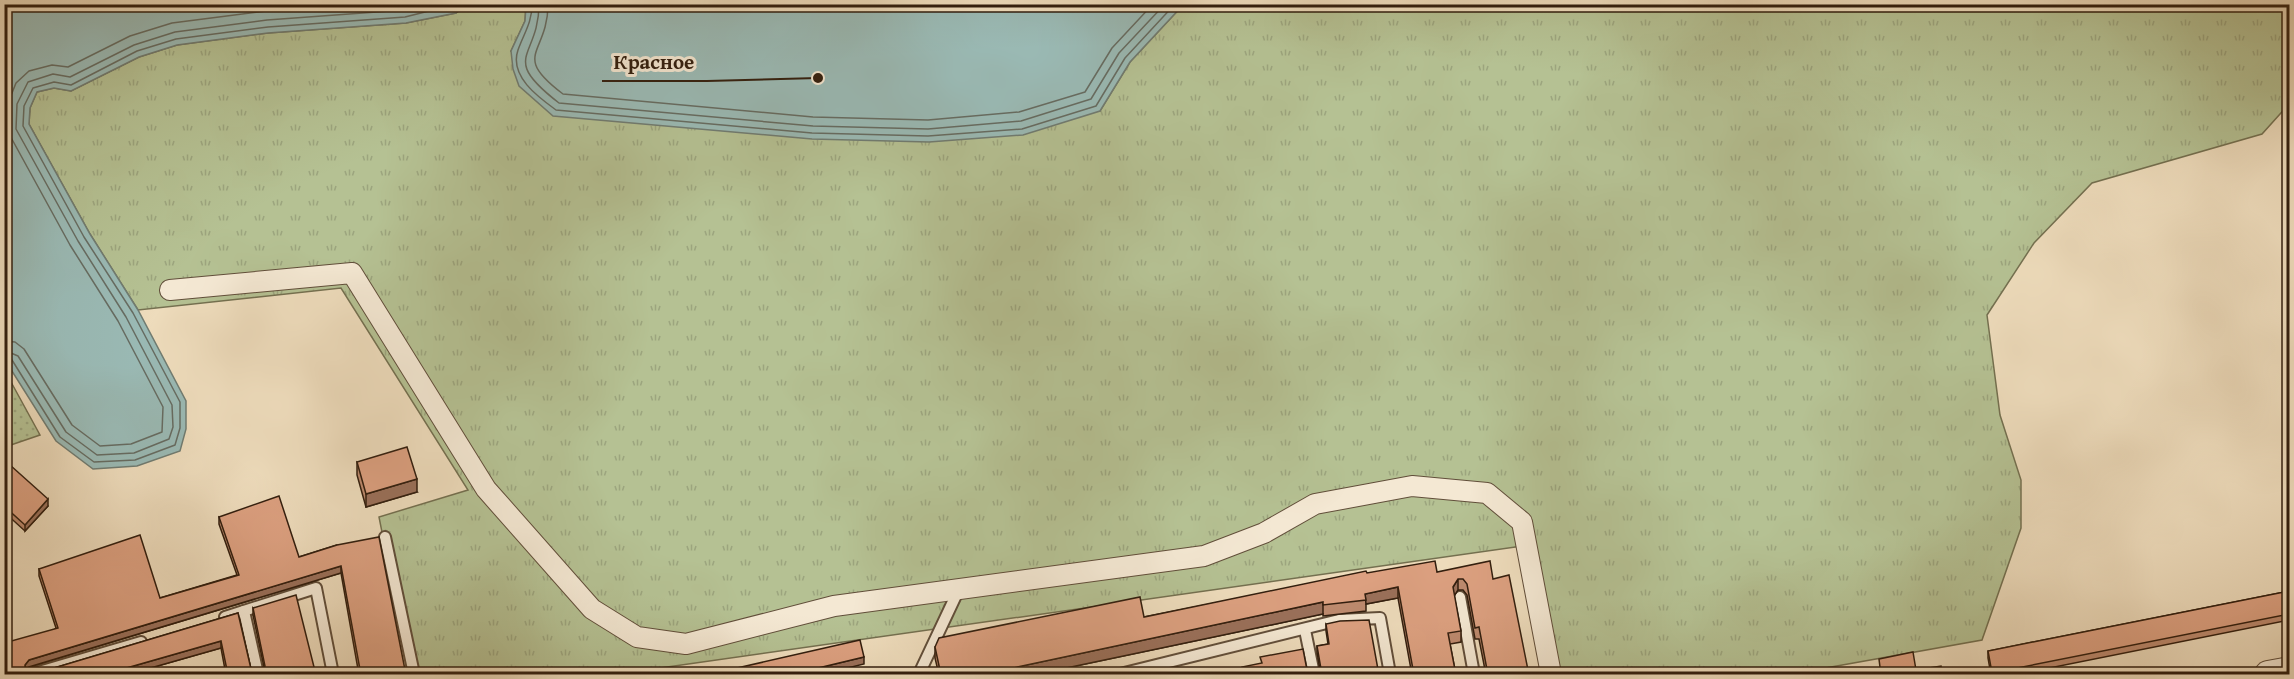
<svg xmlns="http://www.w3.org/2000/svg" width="2294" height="679" font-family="'Gentium Book Plus',serif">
<defs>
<pattern id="grass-tufts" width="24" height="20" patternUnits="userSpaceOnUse" patternTransform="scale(1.5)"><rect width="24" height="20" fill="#b5c193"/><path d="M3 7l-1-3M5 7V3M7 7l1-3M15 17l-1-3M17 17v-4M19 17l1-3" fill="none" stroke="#9ca57e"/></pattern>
<pattern id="garden-dots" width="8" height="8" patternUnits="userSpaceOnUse" patternTransform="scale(1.5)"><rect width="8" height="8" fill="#b5c193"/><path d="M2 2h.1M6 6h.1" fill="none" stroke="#9ca57e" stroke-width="1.8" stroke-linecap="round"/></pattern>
</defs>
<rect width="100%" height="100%" fill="#eedcbc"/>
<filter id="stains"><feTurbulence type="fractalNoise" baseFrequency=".00333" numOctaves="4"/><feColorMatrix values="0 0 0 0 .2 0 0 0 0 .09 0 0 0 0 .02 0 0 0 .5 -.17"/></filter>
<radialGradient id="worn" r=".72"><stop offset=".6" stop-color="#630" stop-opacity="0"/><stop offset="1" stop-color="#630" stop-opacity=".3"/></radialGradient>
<polygon fill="url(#grass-tufts)" stroke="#747050" stroke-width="1.5" points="2131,4 2141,8 2149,4 2289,5 2289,104 2262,134 2092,183 2034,243 1987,315 2000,415 2021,480 2021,528 1982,640 1792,674 1557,674 1529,545 618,674 410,674 379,517 468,490 341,288 138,310 90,234 29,124 30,108 37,92 54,88 71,91 139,57 177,45 268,33 406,23 456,13 466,5 526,5 525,21 511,51 1100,111 1130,62 1183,5"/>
<polygon fill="url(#garden-dots)" stroke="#747050" stroke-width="1.5" points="5,371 40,435 5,447 4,447"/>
<g fill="#9abab5" stroke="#707c72" stroke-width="1.5">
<polygon points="5,4 466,5 456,13 406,23 268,33 177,45 139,57 71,91 54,88 37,92 30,108 29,124 90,234 138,310 186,401 186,429 180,451 137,466 93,469 56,441 5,360"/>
<polygon points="526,5 526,4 1183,5 1130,62 1100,111 1023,135 929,142 812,139 553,116 519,86 513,69 511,51 525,21"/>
</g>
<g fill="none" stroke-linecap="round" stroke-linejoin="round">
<g stroke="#666c62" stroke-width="1.5">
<path d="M532,4C532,23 524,33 518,50C509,76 538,97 556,110L812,133L928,136L1022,129L1096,106L1125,58L1175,4"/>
<path d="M539,4C539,59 498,56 559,103L813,126L928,129L1021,121L1091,99L1119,53L1165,4"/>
<path d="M548,4C548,55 510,54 563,94L813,117L928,120L1019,112L1085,92L1112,48L1153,4"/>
<polyline points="4,341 15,342 24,349 72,425 100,446 131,444 162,432 163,407 118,321 70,245 8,132 8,103 16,83 29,71 52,65 68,67 130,36 172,23 266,11 362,4"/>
<polyline points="4,350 18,356 66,432 97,455 134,453 169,439 173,427 172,405 126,317 78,241 16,129 17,104 28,82 53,74 70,77 134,45 175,32 267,20 404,10 430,4"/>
<polyline points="4,357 12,360 60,437 94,462 135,460 175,445 180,428 180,402 133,313 84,237 23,126 24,106 33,88 54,82 71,85 137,51 176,39 268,27 405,17 457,4"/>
</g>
<g stroke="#614e3a" stroke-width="14">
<g id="service">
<polyline points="385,537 414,674"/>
<polyline points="1460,597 1474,674"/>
<polyline points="244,611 258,674"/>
<polyline points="225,617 316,588 333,674"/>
<polyline points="1305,630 1314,674"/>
<polyline points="32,674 141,642"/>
<polyline points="896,674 900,674"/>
<polyline points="919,674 959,589"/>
<polyline points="1120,674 1339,620 1380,618 1390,674"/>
</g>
</g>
<g stroke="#614e3a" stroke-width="22">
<polyline id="minor" points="170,290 352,273 486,489 592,609 637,637 686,644 834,606 1204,556 1264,533 1315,504 1412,486 1487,493 1522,522 1551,674"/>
</g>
<g stroke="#614e3a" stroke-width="28">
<polyline id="tertiary" points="2268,674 2290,670"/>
</g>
<use href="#service" stroke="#f4e8d3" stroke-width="10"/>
<use href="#minor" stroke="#f4e8d3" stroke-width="20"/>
<use href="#tertiary" stroke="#f4e8d3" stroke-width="26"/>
</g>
<g fill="#bd8a6e" stroke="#321e0e" stroke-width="1.5">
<polygon points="357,462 417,492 366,507 357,475"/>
<polygon points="4,471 48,506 25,531 4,512"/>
<polygon points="219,517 299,557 337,545 406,675 359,675 341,573 29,667 26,670 34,674 238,613 251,669 255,674 260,674 264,667 253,615 253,608 316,675 226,675 221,648 126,675 4,675 56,628 39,576 39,569 160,598 237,575 219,524"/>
<polygon points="1437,572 1493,579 1529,675 1486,675 1479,639 1475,639 1467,595 1463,590 1458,590 1454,595 1461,631 1461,642 1450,644 1456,675 1412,675 1398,598 1366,604 1366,611 1323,616 1323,614 1033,675 939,675 935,658 935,647 1144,617 1367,573"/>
<polygon points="2289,591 2289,620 2015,675 1991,675 1988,658 1988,651"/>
<polygon points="1326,624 1379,675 1320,670 1317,652 1317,646 1328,644 1326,631"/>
</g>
<g fill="#9a705a" stroke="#321e0e" stroke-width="1.5">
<polygon points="417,479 417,492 366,507 366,494"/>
<polygon points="48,499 48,506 25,531 25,525"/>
<polygon points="341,566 341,573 29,667 25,672 25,665 29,660"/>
<polygon points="1458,579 1458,590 1453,598 1453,587"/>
<polygon points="1398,587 1398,598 1366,604 1365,594"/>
<polygon points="1323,602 1323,614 1033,675 980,675"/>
<polygon points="221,641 221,648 126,675 102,675"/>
<polygon points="864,657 864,664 819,675 789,675"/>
</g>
<g fill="#dca080" stroke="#321e0e" stroke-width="1.5">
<polygon points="407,447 417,479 366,494 357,462"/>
<polygon points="10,465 48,499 25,525 4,506 4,471"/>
<polygon points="279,496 299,557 337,545 379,537 406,675 361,675 341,566 29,660 25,665 25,670 34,674 238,613 251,669 255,674 260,674 265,666 253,608 296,595 316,675 228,675 221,641 102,675 4,675 4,643 58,628 39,569 140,535 160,598 239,575 219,517"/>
<polygon points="1435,561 1437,572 1490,561 1493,579 1509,575 1529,675 1488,675 1479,627 1475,628 1467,584 1463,579 1458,579 1453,587 1461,631 1448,633 1456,675 1414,675 1398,587 1365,594 1366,600 1323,605 1323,602 980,675 941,675 935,647 939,638 1140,597 1144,617 1366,571 1367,573"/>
<polygon points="2289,591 2289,614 1992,673 1988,651"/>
<polygon points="1369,620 1379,675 1315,675 1321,669 1317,646 1329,644 1326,624 1340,621"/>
<polygon points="860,640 864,657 789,675 692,675 724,671"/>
<polygon points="1303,649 1307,670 1314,675 1226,675 1243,671 1242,667 1262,663 1260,657"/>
<polygon points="1913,652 1916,670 1941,666 1942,675 1881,675 1879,659"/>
</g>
<path fill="none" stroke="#321e0e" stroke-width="2" d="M818 78L707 81H602"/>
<circle fill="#321e0e" stroke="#f4e8d3" stroke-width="2" cx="818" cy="78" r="6"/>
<g font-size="21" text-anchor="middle" font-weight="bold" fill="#321e0e" stroke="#f4e8d3" stroke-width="6" stroke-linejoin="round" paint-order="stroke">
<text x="654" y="69">Красное</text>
</g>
<rect width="2294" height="679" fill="none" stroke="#eedcbc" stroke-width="24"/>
<rect x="6" y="6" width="2282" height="667" fill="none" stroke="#321e0e" stroke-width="3"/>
<rect x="12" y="12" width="2270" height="655" fill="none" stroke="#321e0e" stroke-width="1.5"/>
<rect width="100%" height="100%" filter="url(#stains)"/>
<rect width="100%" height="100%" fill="url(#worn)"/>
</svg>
